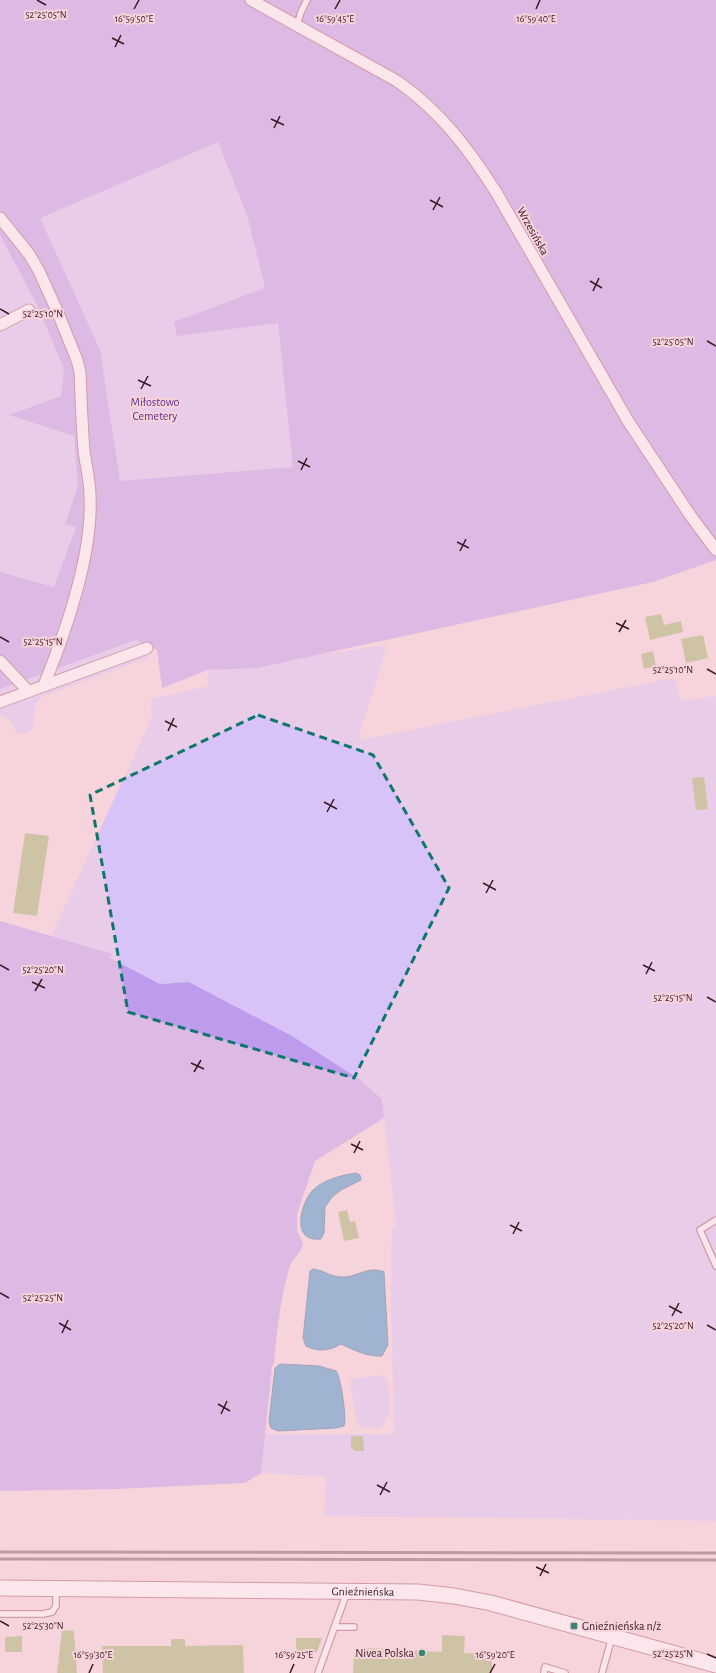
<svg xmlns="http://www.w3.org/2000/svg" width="716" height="1673" font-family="'Alegreya Sans',sans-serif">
<rect width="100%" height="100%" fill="#f7d3db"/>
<g fill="#d7c3f8">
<path d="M0,54L310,123L320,447L138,626L150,657L44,696C32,703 35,714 34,726L26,734L17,733C13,725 10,718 0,715Z"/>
<polygon points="386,645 383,660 360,732 360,740 673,678 677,684 680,701 716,696 716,1521 324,1516 326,1477 261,1473 264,1434 394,1434 391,1305 392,1228 396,1225 382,1099 359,1079 292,1036 189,982 160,984 110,958 112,954 0,1190 0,921 51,936 152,717 151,699 209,686 208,671"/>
<path d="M382,1375L387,1379C390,1393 394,1426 376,1428C370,1429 363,1428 357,1425C356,1410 350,1395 351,1379Z"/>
</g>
<g fill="#bd9cee" fill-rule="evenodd">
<path d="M0,0H716V560L653,582L257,668L208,670L162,688L157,650L136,640L0,689V572L54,587L76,527L65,524L78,486L74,436L9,415L61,396L64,369L37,305L0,235ZM218,142L247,215L265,288L174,322L177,336L278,323L293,467L120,481L100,350L40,218Z"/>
<path d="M0,921L112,954L110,958L160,984L189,982L292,1036L359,1079L382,1099L384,1118L315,1161L297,1214V1231L303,1243C301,1255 292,1257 289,1269C280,1300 277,1331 274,1363L272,1367L261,1473L245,1483L116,1489L0,1491Z"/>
</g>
<g fill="#368cc6" stroke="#376a95">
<path d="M356,1173L360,1175L361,1180L341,1190L332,1197L325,1207L324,1233L321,1239C291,1243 300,1205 312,1191C322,1180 342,1175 356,1173Z"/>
<path d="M313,1269C323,1270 331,1277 341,1277C357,1278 368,1265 384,1272L388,1345L382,1356C367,1357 354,1350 341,1344C330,1351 317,1352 306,1346L303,1338L304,1329L310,1271Z"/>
<path d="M280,1364L319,1366L336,1371C341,1377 347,1420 344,1426L336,1428L278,1431L271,1428L269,1422L275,1368Z"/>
</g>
<g fill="#9bb165">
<polygon points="661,614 664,625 681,621 683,632 650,640 645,617"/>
<polygon points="703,635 708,658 686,663 681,639"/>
<polygon points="653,651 656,666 644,669 641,654"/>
<polygon points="704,777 708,809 696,810 692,778"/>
<polygon points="25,833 49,836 37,916 13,913"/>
<polygon points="347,1210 350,1222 355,1221 359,1238 344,1241 338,1212"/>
<polygon points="351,1436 363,1436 364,1451 354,1451 354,1449 351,1449"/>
<polygon points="62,1630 74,1631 77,1673 57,1673"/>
<polygon points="442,1635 465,1636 464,1653 492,1654 492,1673 353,1673 354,1656 367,1657 367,1648 442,1652"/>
<polygon points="22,1636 22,1652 5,1652 5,1637"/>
<polygon points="296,1638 322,1638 317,1652 296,1653"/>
<polygon points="171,1639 185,1639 185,1646 243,1645 244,1673 103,1673 102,1646 171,1646"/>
</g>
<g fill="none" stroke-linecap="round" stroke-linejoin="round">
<g stroke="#a4576e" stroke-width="8">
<g id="lane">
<polyline points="297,25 301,12 307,0"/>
<polyline points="716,1220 700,1230 716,1266"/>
<polyline points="0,1614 43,1614 52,1612 56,1606 56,1590"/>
<polyline points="335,1627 354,1627"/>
<polyline points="318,1673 347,1592"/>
<polyline points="544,1673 545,1667 565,1673"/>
<polyline points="602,1673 612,1637"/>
</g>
</g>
<g stroke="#a4576e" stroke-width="13">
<g id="street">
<path d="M251,0L397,81C440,111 468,148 496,192L628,421L690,515L716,550"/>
<path d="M0,218L29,254L39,271L58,313L77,360L80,372C81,398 82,425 84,451C86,466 90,481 90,496C93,555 66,631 44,685"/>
<polyline points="0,325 29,310"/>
<polyline points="0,661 28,691"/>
<polyline points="0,702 147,648"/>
</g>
</g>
<g stroke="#a4576e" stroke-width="17">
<g id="secondary">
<path id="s1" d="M0,1588L418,1592L454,1596L491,1603L716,1665"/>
</g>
</g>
<use href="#lane" stroke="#fff" stroke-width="5.5"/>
<use href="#street" stroke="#fff" stroke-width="11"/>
<use href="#secondary" stroke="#fff" stroke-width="15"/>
<g stroke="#785760" stroke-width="3">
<polyline points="0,1552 716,1553"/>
<polyline points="0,1559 716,1560"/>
</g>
</g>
<path d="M0 0H716V1673H0ZM258,715L373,755L449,888L354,1078L128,1012L90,795Z" fill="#f7d3db" fill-opacity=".55" fill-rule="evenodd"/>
<path fill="none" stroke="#0f766e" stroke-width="3" stroke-dasharray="8 5" stroke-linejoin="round" d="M258,715L373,755L449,888L354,1078L128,1012L90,795Z"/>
<path fill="none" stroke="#3a1a24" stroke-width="1.5" d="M37,0L46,5M134,9L139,0M335,9L340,0M536,9L540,0M112,38L124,44M115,47L121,35M271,119L284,125M274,128L280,116M430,200L443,207M433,210L440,197M590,281L602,288M593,291L599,278M0,309L9,314M707,341L716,346M138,380L151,386M141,389L148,376M298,461L310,467M301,470L307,458M457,542L469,548M460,551L466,539M616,623L629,629M619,632L626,620M0,637L9,642M707,669L716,674M165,721L177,727M168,731L174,718M324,802L337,809M327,812L334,799M483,883L496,890M486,893L493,880M0,965L9,970M643,965L655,971M646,974L652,962M32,982L45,988M35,991L42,979M707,997L716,1002M191,1063L204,1069M194,1072L201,1060M351,1144L363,1150M354,1153L360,1141M510,1225L522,1231M513,1234L519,1222M0,1293L9,1298M669,1306L682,1313M672,1316L679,1303M59,1323L71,1330M707,1325L716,1330M62,1333L68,1320M218,1404L230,1411M221,1414L227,1401M377,1485L390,1492M380,1495L387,1482M536,1567L549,1573M540,1576L546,1564M0,1621L9,1626M707,1654L716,1658M89,1673L93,1664M290,1673L294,1664M490,1673L495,1664"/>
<g fill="#3e8378" stroke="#f7d3db" stroke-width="1.5">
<rect x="570" y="1622" width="8" height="8" rx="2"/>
<circle cx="422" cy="1653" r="4"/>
</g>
<g text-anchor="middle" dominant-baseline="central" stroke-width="4" stroke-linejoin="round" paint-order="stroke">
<g font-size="12" fill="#3a1a24" stroke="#f7d3db">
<text transform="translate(533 231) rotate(61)">Wrzesińska</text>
<text stroke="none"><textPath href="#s1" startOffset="363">Gnieźnieńska</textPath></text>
</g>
<g font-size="12" fill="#5c308e" stroke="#f7d3db">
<text x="155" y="402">Miłostowo<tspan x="155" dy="14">Cemetery</tspan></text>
</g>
<g font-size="12" fill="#3a1a24" stroke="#f7d3db" text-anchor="start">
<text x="582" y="1626">Gnieźnieńska n/ż</text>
<text x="414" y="1653" text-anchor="end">Nivea Polska</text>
</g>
</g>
<g font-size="10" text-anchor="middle" fill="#3a1a24" stroke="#f7d3db" stroke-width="4" stroke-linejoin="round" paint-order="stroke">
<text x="46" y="18">52°25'05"N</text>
<text x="134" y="22">16°59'50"E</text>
<text x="335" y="22">16°59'45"E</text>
<text x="536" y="22">16°59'40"E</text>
<text x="43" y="317">52°25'10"N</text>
<text x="673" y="345">52°25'05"N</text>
<text x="43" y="645">52°25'15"N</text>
<text x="673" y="673">52°25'10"N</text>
<text x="43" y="973">52°25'20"N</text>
<text x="673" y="1001">52°25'15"N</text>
<text x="43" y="1301">52°25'25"N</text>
<text x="673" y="1329">52°25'20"N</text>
<text x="43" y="1629">52°25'30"N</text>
<text x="673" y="1657">52°25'25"N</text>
<text x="93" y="1658">16°59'30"E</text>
<text x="294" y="1658">16°59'25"E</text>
<text x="495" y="1658">16°59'20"E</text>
</g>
</svg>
